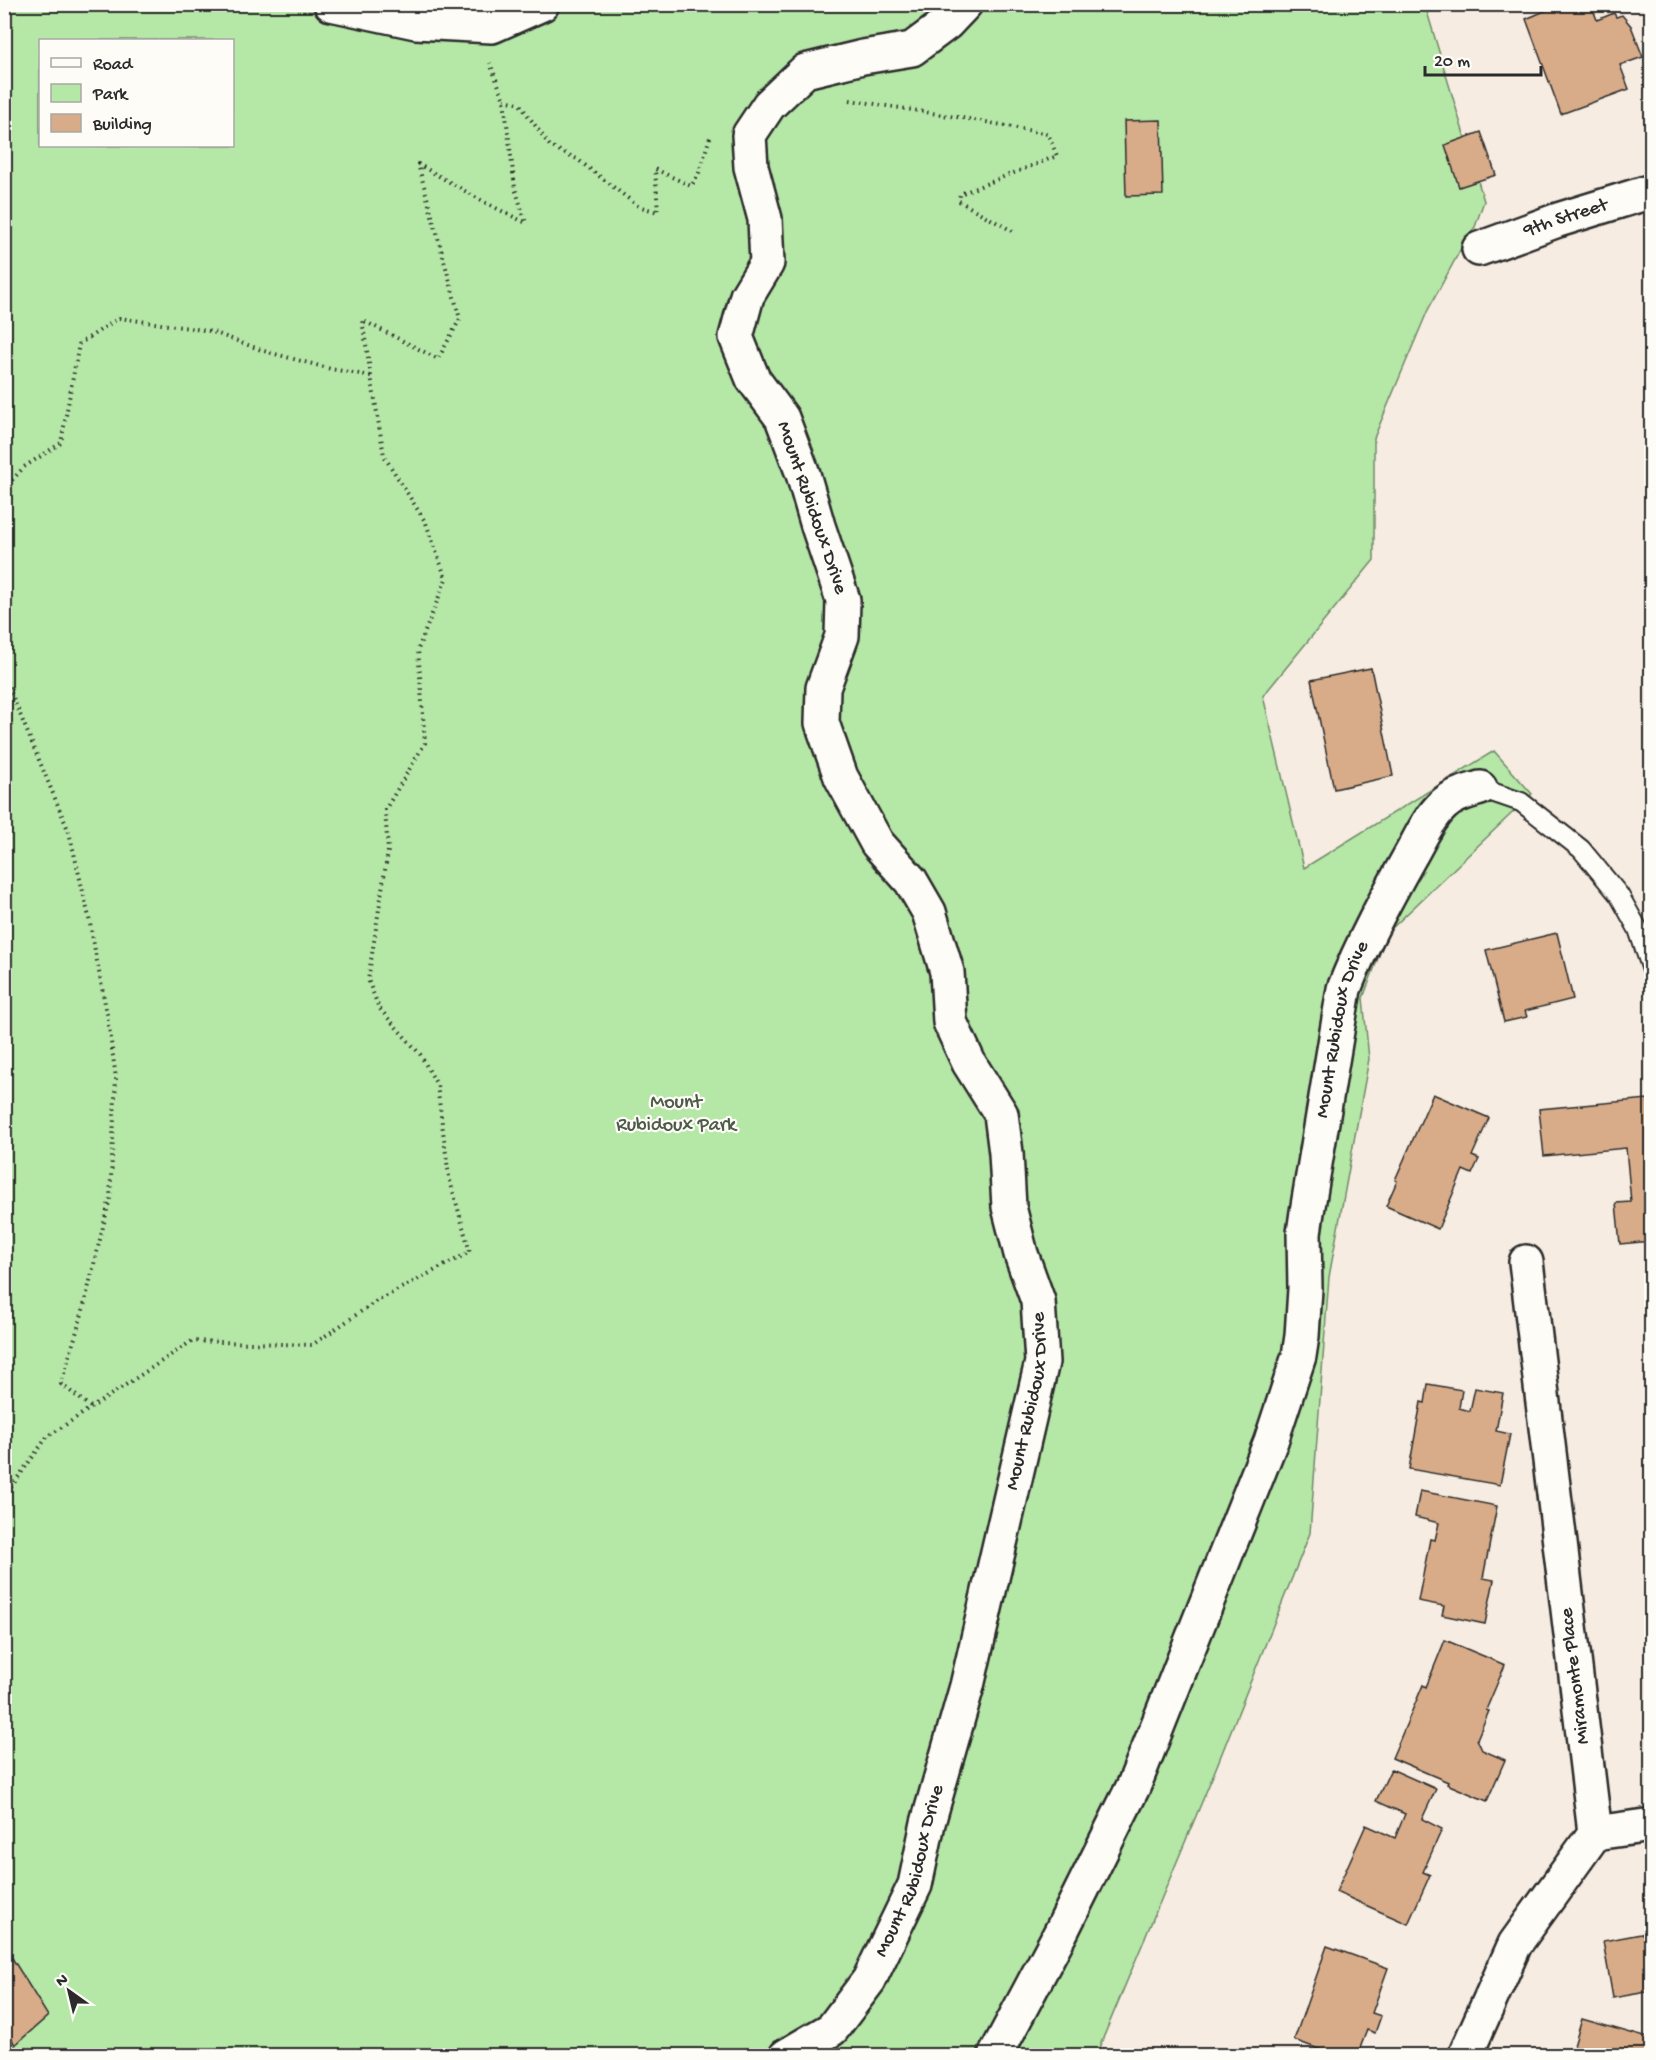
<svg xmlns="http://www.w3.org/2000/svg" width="1656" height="2060" font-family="'Gochi Hand',sans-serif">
<rect width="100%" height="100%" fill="#f6ece1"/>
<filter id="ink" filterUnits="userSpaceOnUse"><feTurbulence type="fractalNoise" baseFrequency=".0167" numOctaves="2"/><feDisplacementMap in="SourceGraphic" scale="12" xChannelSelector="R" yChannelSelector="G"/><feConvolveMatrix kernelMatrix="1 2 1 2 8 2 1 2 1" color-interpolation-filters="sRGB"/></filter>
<g filter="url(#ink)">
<path fill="#b5e7a7" stroke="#708969" stroke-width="1.5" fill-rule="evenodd" d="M5,5H1425L1484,201L1475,227L1465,241L1427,312L1374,438V560L1263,696L1304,868L1494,751L1532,794L1388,932L1363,998L1369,1059L1329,1277L1310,1533L1214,1773L1096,2055L5,2056ZM40,40H232V146H40Z"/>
<g fill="#d8ac89" stroke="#2b2b2b" stroke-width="1.5">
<polygon points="1561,4 1591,4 1597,20 1614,13 1616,17 1622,15 1631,26 1643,57 1620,65 1629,89 1561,114 1526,19"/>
<polygon points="1161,120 1163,195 1126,196 1124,121"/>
<polygon points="1481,132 1496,175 1459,187 1445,145"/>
<polygon points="1371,668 1393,776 1334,789 1311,680"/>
<polygon points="1557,933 1573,999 1525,1011 1527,1017 1504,1022 1486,950"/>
<polygon points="1433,1094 1489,1118 1472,1156 1479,1159 1472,1174 1463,1170 1438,1229 1386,1206 1397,1181 1395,1180"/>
<polygon points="1648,1099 1652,1139 1652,1241 1620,1244 1616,1203 1631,1202 1626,1148 1544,1156 1539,1109"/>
<polygon points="1428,1384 1462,1390 1459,1408 1470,1411 1475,1388 1503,1393 1496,1431 1510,1434 1500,1485 1409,1469 1421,1402 1425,1403"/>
<polygon points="1420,1491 1497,1506 1483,1578 1494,1580 1485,1624 1442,1615 1444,1606 1418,1601 1430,1539 1435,1540 1439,1523 1415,1517"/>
<polygon points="1445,1640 1505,1665 1486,1710 1489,1711 1477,1739 1482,1750 1505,1760 1487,1801 1447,1784 1448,1782 1392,1758 1423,1685 1426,1687"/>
<polygon points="1391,1769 1436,1789 1422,1819 1442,1829 1423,1872 1430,1875 1408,1924 1336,1892 1366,1825 1395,1838 1405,1814 1376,1801"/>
<polygon points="1652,1932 1652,1991 1613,1998 1603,1941"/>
<polygon points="4,1945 48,2016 15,2045 4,2024"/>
<polygon points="1327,1946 1388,1968 1372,2013 1381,2016 1375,2033 1367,2030 1357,2056 1338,2056 1294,2040"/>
<polygon points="1582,2019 1652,2039 1652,2056 1571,2056"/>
</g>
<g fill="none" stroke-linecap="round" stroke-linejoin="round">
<g stroke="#2b2b2b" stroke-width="22">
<polyline id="lane" points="1480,788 1521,802 1581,849 1619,895 1638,929 1652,970"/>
</g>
<g stroke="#2b2b2b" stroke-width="38">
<g id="street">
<polyline points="331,4 416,22 492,26 542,4"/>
<path id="s1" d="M1479,249L1558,220L1652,191"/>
<polyline points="1595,1833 1652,1825"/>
<path id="s2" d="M786,2056L832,2029L869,1980L915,1885L928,1823L967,1686L1042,1362L1038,1301L1021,1254L1009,1207L1006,1153L1001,1114L969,1063L950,1022L947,972L929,912L911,881L877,843L841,777L822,723L823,688L842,636L843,600L818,526L803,474L782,418L753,379L736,337L747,296L767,263L765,219L751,167L749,135L769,105L805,71L863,57L912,49L947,23L965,4"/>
<path id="s3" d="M995,2056L1061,1932L1134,1785L1271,1441L1299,1356L1302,1336L1305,1289L1304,1233L1307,1212L1344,989C1362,943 1386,899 1410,856C1420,839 1428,819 1443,805C1453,795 1467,792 1480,788"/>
<polyline points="1465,2056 1515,1944 1595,1833 1526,1262"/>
</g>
</g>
<g stroke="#2b2b2b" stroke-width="4" stroke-dasharray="1.5 4.5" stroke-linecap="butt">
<polyline points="504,100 519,103 550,146 577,159 638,206 658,212 655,169 691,186 698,176 711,134"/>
<polyline points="850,100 981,121 1048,134 1057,156 960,194 959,201 1014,232"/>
<polyline points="4,489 24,467 61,443 79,344 119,318 210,331 264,351 331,369 371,376"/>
<polyline points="4,676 69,832 88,913 108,1020 116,1078 110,1198 82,1314 61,1384 92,1408"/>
<polyline points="4,1497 47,1437 192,1341 312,1345 375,1302 470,1252 449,1177 437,1085 420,1054 379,1008 368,980 388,851 385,810 425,743 418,649 446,579 426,523 384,456 362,320 438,359 460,319 418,164 486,203 526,223 515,188 504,100 490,63"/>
<polyline points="4,2027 10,2050 4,2053"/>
</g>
<use href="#lane" stroke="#fdfcf7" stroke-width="18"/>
<use href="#street" stroke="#fdfcf7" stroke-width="33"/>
</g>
</g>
<g text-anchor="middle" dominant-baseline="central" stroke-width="4.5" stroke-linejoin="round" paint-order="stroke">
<g font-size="20" fill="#2b2b2b" stroke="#fdfcf7">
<text stroke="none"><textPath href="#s1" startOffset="92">9th Street</textPath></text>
<text transform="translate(811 508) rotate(71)">Mount Rubidoux Drive</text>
<text stroke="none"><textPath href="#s3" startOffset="1095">Mount Rubidoux Drive</textPath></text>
<text stroke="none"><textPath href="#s2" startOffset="718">Mount Rubidoux Drive</textPath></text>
<text transform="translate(1576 1676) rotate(-97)">Miramonte Place</text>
<text stroke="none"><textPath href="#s2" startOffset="232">Mount Rubidoux Drive</textPath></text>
</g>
<g font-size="20" fill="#4e5a4a" stroke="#fdfcf7">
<text x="676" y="1103">Mount<tspan x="676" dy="23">Rubidoux Park</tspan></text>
</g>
</g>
<rect width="1656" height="2060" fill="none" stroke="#fdfcf7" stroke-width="24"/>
<rect x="12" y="12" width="1632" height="2036" fill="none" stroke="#2b2b2b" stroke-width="2" filter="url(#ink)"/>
<rect x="39" y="39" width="195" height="108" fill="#fdfcf7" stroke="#a9a8a5" stroke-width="1.5"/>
<rect x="51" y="58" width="30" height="9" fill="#fdfcf7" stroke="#a9a8a5" stroke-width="1.5"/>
<text x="93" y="69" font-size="18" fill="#2b2b2b">Road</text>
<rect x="51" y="84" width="30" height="18" fill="#b5e7a7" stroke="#a9a8a5" stroke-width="1.5"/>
<text x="93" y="99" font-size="18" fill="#2b2b2b">Park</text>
<rect x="51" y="114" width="30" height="18" fill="#d8ac89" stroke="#a9a8a5" stroke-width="1.5"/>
<text x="93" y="129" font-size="18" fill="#2b2b2b">Building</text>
<g transform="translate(69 1991) rotate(326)" stroke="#fdfcf7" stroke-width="4.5" paint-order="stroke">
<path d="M0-4.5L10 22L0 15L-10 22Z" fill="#2b2b2b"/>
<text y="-9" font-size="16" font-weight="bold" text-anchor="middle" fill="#2b2b2b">N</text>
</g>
<path d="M1425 66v9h116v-9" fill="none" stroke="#2b2b2b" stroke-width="3"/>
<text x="1434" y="66" font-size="18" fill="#2b2b2b" stroke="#fdfcf7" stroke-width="4.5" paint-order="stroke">20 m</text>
</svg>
